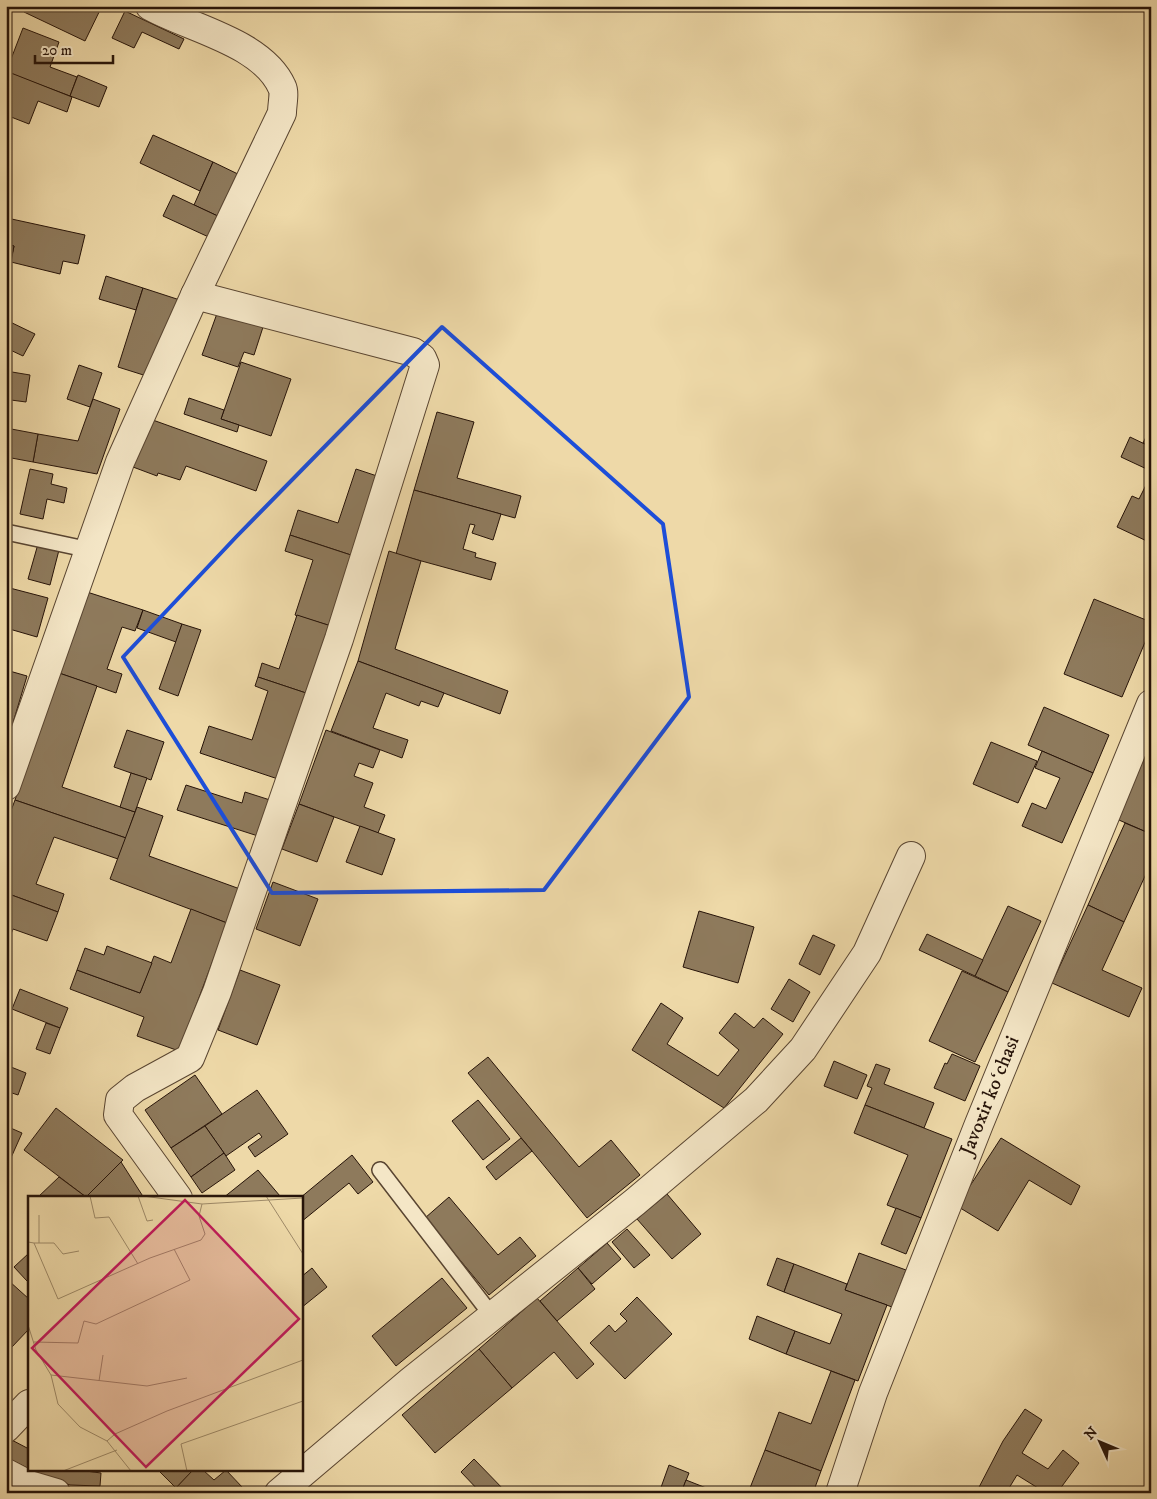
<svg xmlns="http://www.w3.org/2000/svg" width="1157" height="1499" font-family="'IM FELL DW Pica',serif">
<rect width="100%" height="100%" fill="#eed9a8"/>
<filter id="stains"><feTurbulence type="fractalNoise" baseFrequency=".004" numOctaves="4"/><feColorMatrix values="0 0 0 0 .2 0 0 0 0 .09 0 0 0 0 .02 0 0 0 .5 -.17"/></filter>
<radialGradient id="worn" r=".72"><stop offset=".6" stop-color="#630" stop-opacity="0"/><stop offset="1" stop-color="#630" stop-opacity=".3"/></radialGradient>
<g fill="#8e7a5c" stroke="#271409">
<polygon points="34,6 102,6 85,41 24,12"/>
<polygon points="125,11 184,39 179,49 142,32 134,48 112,38"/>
<polygon points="23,28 59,42 50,67 77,77 70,96 6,72"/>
<polygon points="11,73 72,97 67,112 38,101 29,124 6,115 6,85"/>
<polygon points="78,75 107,87 99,107 70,96"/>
<polygon points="153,135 213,162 200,191 140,163"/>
<polygon points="213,162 242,176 222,218 194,205"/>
<polygon points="173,195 222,218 213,239 163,216"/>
<polygon points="6,208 9,208 7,218 85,235 78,264 63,261 60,274 11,262 14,246 6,244"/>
<polygon points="6,244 14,246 6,281"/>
<polygon points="106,276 143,288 136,310 99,299"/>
<polygon points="143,288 186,302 153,378 118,367"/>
<polygon points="219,308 264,324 254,355 244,352 238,367 202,355"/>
<polygon points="6,320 35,334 23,356 6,348"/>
<polygon points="241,362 291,379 271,436 221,419"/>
<polygon points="79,365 102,373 90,407 67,399"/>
<polygon points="6,371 30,375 26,402 11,400 6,427"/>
<polygon points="189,398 224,410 221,419 239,425 237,432 184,414"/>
<polygon points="93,399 120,409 97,474 33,462 38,434 78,441"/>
<polygon points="437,412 474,422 457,478 521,496 515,518 414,490"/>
<polygon points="150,419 267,461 256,491 186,466 180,480 158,473 157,476 133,467"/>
<polygon points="1151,427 1151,447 1143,443"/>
<polygon points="6,428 38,434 33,462 6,457"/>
<polygon points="1130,437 1151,447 1151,471 1121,457"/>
<polygon points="30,469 53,474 51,484 67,488 64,503 47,499 43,519 20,514"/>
<polygon points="356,469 380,477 354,556 290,535 298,510 338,523"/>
<polygon points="1151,475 1151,543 1117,527 1132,496 1139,499"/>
<polygon points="414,490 501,514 493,540 472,533 475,525 470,524 463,549 476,553 475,557 496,563 491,580 396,554"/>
<polygon points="290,535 354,556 331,626 295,615 313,560 285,551"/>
<polygon points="38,544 59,550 50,585 28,579"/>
<polygon points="389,551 421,561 395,649 508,691 500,714 358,661"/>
<polygon points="6,587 48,598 37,637 6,628"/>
<polygon points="87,592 143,610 135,631 122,627 107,669 122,674 116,693 59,673"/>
<polygon points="1094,599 1151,622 1151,628 1122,697 1064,674"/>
<polygon points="143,610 182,624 176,642 137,628"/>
<polygon points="297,615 331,626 309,694 258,677 262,663 279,669"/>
<polygon points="182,624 201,630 178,696 159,689"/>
<polygon points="358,661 444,693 438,707 421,701 419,706 386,693 373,728 408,740 402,758 331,731"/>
<polygon points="6,670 27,676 6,746"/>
<polygon points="59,673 97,686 62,787 135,812 126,838 15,800"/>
<polygon points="258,677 309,694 281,780 200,753 209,726 252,740 268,691 255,686"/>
<polygon points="1044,707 1109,735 1093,773 1028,745"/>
<polygon points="127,730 164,742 151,780 114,767"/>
<polygon points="326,730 380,750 373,768 359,763 354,776 373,783 364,807 385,815 378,833 299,804"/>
<polygon points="1151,737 1151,834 1112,817"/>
<polygon points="991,742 1037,761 1018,803 973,784"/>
<polygon points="1042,751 1093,773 1062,843 1022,826 1032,803 1046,809 1060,778 1035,768"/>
<polygon points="131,773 147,778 135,812 120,807"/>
<polygon points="186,785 242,803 245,792 270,800 258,836 177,810"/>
<polygon points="15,800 126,838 118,859 54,837 36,884 64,894 58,912 6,893 6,824"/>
<polygon points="299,804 334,817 317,862 282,849"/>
<polygon points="137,807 163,816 149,856 240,889 227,923 110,879"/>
<polygon points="1125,823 1151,834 1151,863 1124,922 1088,905"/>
<polygon points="360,826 395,839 382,875 346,862"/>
<polygon points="273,882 318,899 300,946 256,929"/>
<polygon points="6,893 58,912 47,941 13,929 6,947"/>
<polygon points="1088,905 1124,922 1102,970 1142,988 1129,1017 1052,983"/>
<polygon points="1008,906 1041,921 1008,992 975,976"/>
<polygon points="191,909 227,923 179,1051 137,1036 144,1017 70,989 77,970 140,993 154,956 171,963"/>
<polygon points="699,911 754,927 738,983 683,967"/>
<polygon points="927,934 983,960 975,976 919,950"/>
<polygon points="813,935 835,945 820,975 799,964"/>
<polygon points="107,946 152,963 140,993 77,970 85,948 104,955"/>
<polygon points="240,970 280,985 257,1045 218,1030"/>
<polygon points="962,971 1008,992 975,1062 929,1041"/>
<polygon points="789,979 810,992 793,1022 771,1009"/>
<polygon points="20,989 68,1008 60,1028 12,1009"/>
<polygon points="661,1003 683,1018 667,1044 718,1076 739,1050 719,1033 735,1013 754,1028 763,1018 783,1034 724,1108 632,1050"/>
<polygon points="46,1023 60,1028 50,1054 36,1049"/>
<polygon points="952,1054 980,1066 965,1101 934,1088 945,1063 947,1064"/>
<polygon points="488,1057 579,1167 611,1140 640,1175 587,1218 468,1073"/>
<polygon points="834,1061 867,1075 857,1099 824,1086"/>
<polygon points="876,1064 890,1069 884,1084 934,1103 924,1128 865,1105 872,1088 867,1086"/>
<polygon points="6,1065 26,1073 18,1095 6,1091"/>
<polygon points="195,1075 222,1114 171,1148 145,1110"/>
<polygon points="257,1090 288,1134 255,1157 248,1147 262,1137 259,1133 226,1156 205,1126"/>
<polygon points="478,1100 510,1139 483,1160 452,1121"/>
<polygon points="865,1105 952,1139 921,1218 887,1205 908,1155 854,1133"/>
<polygon points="56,1108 123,1160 86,1197 24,1150"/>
<polygon points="6,1126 22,1133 6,1169"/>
<polygon points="205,1126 224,1153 191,1177 171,1148"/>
<polygon points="521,1138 532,1151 496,1180 486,1167"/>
<polygon points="1001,1138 1080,1186 1071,1205 1029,1180 998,1231 957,1206"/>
<polygon points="224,1153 235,1170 202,1193 191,1177"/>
<polygon points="352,1155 373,1182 358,1194 349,1183 301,1222 300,1198"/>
<polygon points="121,1162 144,1198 85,1198"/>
<polygon points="258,1170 280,1196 223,1198"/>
<polygon points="59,1177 86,1197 37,1198"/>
<polygon points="667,1194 701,1234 672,1259 637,1219"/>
<polygon points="449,1197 498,1255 520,1237 536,1256 489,1295 425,1218"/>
<polygon points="896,1208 921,1218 906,1254 881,1244"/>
<polygon points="627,1229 650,1255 634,1268 612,1242"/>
<polygon points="607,1243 621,1259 592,1284 578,1268"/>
<polygon points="29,1253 29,1279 27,1281 14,1267"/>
<polygon points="859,1253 906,1270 892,1307 845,1290"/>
<polygon points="777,1258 794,1264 784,1292 767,1285"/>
<polygon points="794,1264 847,1284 845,1290 887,1305 858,1381 786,1354 795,1331 830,1344 842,1314 784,1292"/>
<polygon points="312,1268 327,1287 301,1308 301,1277"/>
<polygon points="578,1268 595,1289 557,1321 540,1301"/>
<polygon points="442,1278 467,1308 396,1366 372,1336"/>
<polygon points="9,1281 29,1299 29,1329 11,1348 6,1344 6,1284"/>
<polygon points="637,1297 672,1334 625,1379 590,1343 609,1325 615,1332 627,1321 620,1314"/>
<polygon points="537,1298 594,1364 577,1379 554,1352 512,1388 479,1349"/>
<polygon points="757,1316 795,1331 786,1354 749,1339"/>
<polygon points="479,1349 512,1388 435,1453 402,1415"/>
<polygon points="831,1371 855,1380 821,1471 765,1450 779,1412 811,1424"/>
<polygon points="1025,1409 1042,1420 1022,1453 1048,1469 1063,1450 1079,1463 1057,1493 1046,1493 1017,1475 1006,1493 976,1493 1003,1441"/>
<polygon points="6,1437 29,1449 29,1469 6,1457"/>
<polygon points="765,1450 821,1471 813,1493 748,1493"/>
<polygon points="474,1459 507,1493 481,1493 461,1472"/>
<polygon points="669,1465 689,1473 681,1493 659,1493"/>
<polygon points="38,1470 78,1470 101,1473 100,1486 70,1485 37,1473"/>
<polygon points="158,1470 193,1470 176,1488"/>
<polygon points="193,1470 203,1470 214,1480 226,1470 243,1488 238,1493 180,1493 174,1490"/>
<polygon points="686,1480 719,1493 681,1493"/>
</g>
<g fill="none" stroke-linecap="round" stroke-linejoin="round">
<g stroke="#594531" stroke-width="18">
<g id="lane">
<polyline points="6,532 90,550"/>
<polyline points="380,1170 493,1317"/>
</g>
</g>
<g stroke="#594531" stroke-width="30">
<g id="street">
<path d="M6,786L120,462L195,295L282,113C282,105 285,93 282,87C262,42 189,28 150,6"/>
<polyline points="178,1198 118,1115 120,1100 135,1088 190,1058 217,992 339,639 425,365 422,358 413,352 195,295"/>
<polyline points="6,1428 29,1404"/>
<polyline points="6,1473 29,1485 56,1493"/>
<polyline points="279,1493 411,1381 635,1202 756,1100 803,1049 867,953 911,856"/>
<polyline points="840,1493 873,1393 979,1124 1151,704"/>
</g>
</g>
<use href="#lane" stroke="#f4e6c6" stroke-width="15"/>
<use href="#street" stroke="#f4e6c6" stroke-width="28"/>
</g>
<path fill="none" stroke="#1d4ed8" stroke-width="4" stroke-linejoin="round" d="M442,327L663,524L689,697L544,890L272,893L123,657L237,536Z"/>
<g text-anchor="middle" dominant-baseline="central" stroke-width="4" stroke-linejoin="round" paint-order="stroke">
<g font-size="20" fill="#271409" stroke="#f4e6c6">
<text transform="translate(990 1096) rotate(-68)">Javoxir koʻchasi</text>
</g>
</g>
<g transform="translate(28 1196)">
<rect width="275" height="275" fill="#eed9a8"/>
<path fill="none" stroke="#9e8a68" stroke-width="1" d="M62,0L67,22L81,21L110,68M110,0L119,25L125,24M115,0L174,8L275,2M238,0L275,58M0,46L6,47L30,103L122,62L173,44L177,38L171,20L174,8M6,47H26L35,58L51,55M11,47V19M0,129L8,154L23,179L30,208L52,231L79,245L103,275M6,146L50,147L56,125L68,128L162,84L146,53M23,179L119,190L159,182M71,185L75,159M79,245L87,238L139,215L275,164M35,275L89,254M159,275L153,248L275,205"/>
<path fill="#c2185b" fill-opacity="0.15" stroke="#c2185b" stroke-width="2.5" d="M157,4L271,123L118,271L4,152Z"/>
<rect width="275" height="275" fill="none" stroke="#271409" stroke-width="2.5"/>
</g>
<rect width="1157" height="1499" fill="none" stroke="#eed9a8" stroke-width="25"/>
<rect x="8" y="8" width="1142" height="1484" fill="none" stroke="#271409" stroke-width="2.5"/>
<rect x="12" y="12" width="1132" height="1474" fill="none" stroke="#271409"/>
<g transform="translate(1100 1442) rotate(314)" stroke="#f4e6c6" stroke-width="4" paint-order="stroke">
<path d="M0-4L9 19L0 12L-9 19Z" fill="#271409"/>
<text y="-8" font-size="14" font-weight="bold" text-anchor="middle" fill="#271409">N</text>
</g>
<path d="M35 55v8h78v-8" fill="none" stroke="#271409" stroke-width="2.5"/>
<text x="42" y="55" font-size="15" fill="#271409" stroke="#f4e6c6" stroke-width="4" paint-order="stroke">20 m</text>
<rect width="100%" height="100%" filter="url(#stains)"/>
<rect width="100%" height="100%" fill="url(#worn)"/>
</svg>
